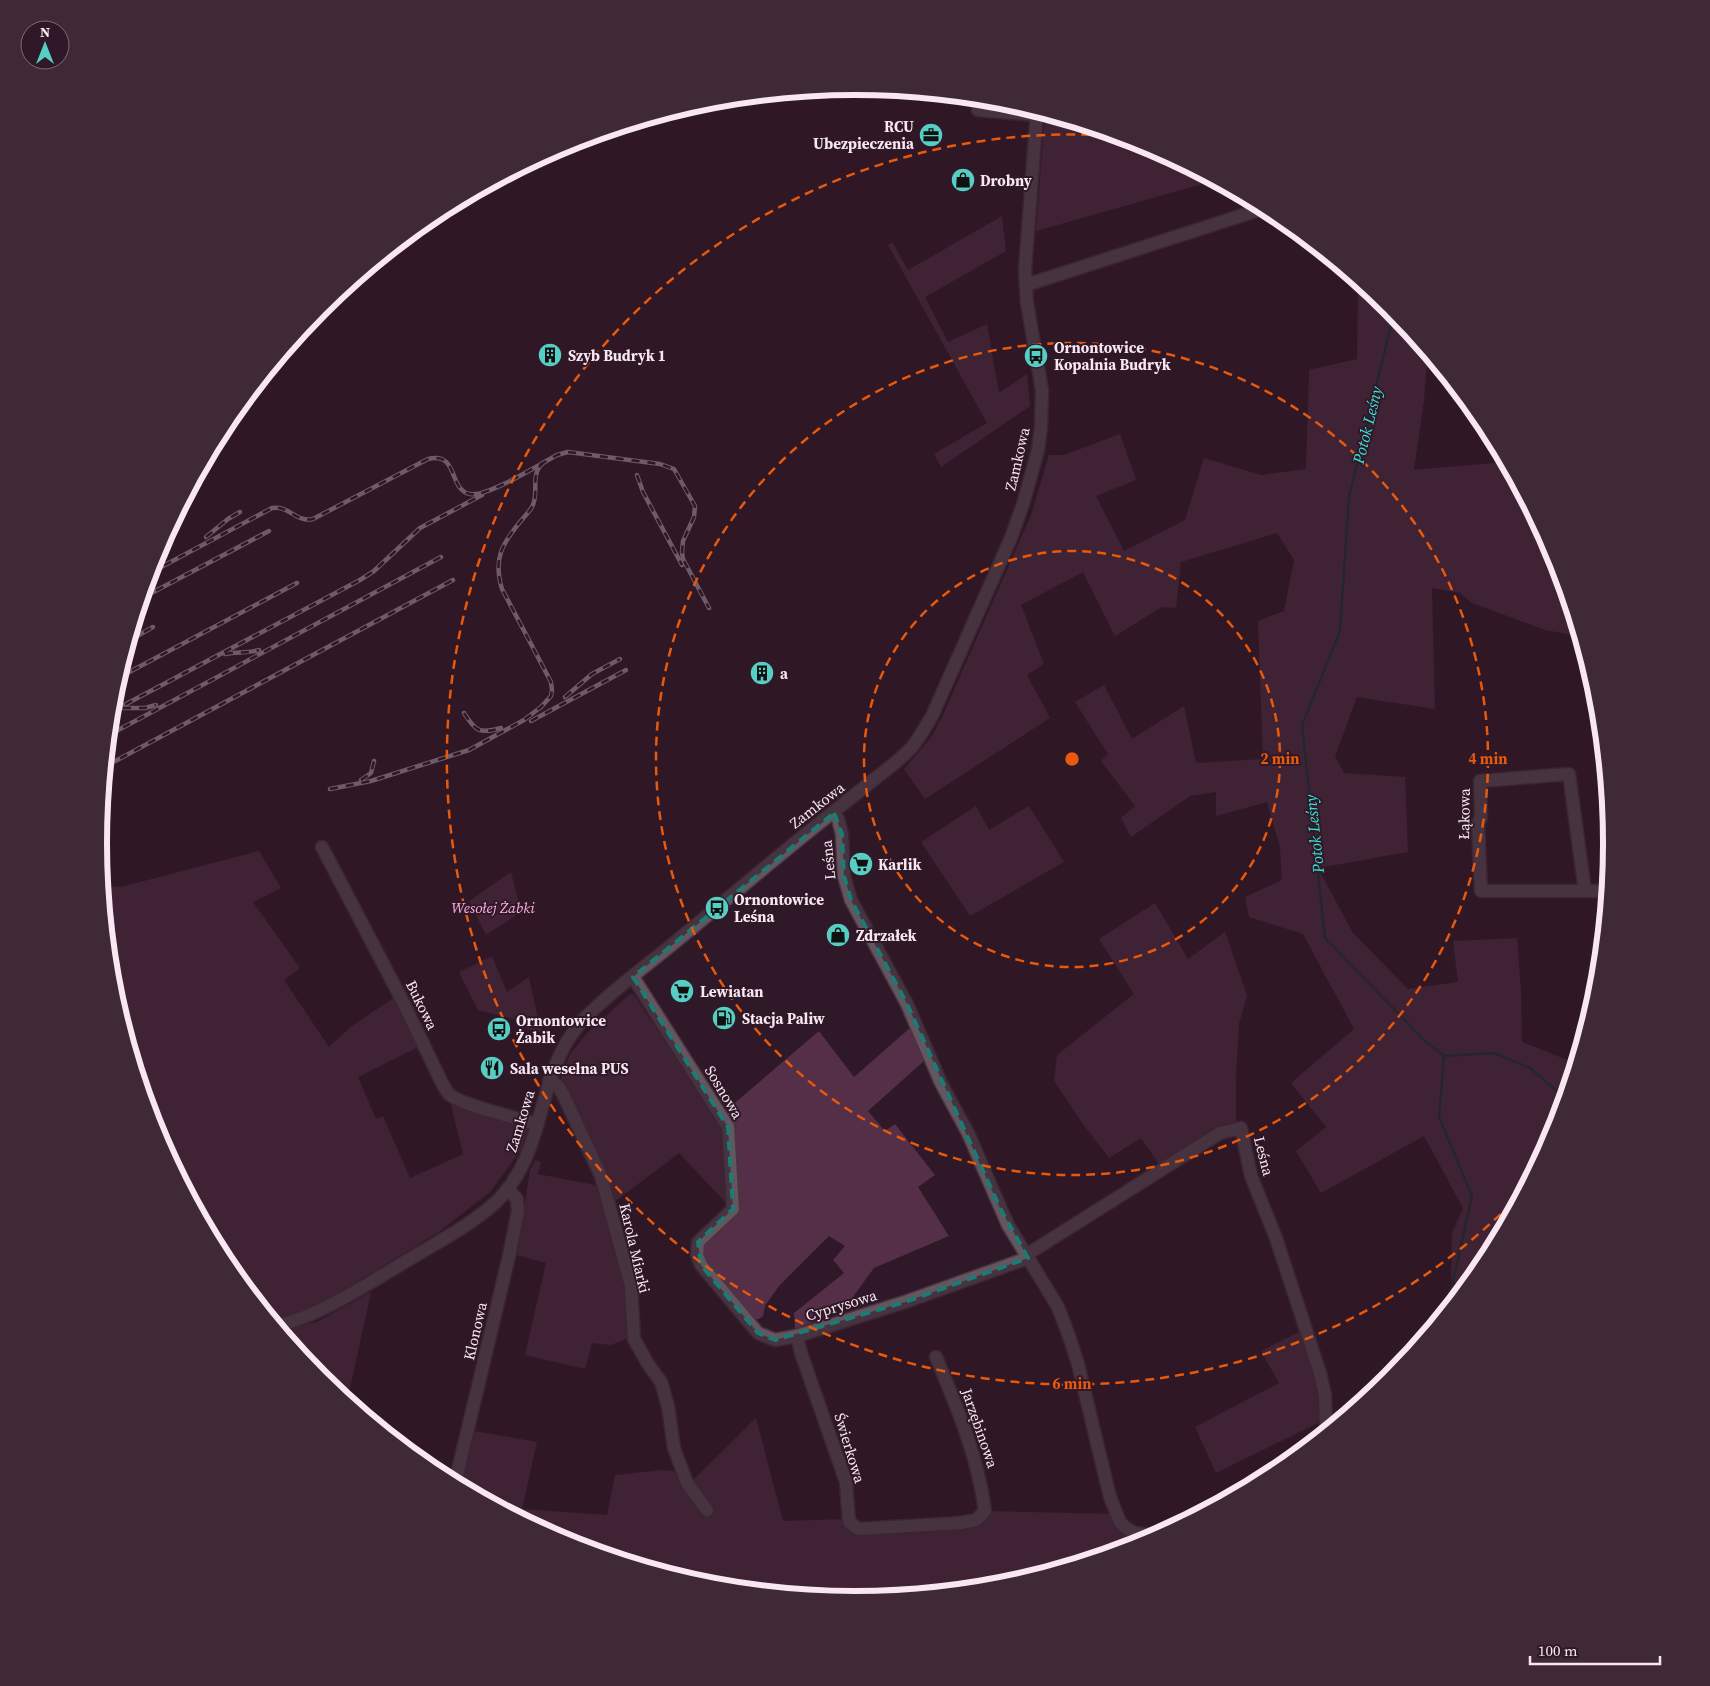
<svg xmlns="http://www.w3.org/2000/svg" width="1710" height="1686" font-family="'Source Serif 4',serif">
<rect width="100%" height="100%" fill="#2f1827"/>
<g fill="#542f47">
<polygon points="1045,114 1145,144 1213,181 1036,231"/>
<polygon points="1002,216 1006,251 925,297 948,342 987,324 999,393 1027,374 1030,406 941,467 934,454 987,423 888,245 892,242 908,270"/>
<polygon points="1358,282 1390,308 1434,361 1427,362 1424,400 1414,470 1505,462 1554,554 1579,636 1545,630 1472,603 1460,593 1432,588 1435,709 1357,697 1335,756 1344,773 1405,777 1408,852 1318,868 1353,933 1408,989 1458,982 1453,941 1517,938 1521,991 1522,1042 1575,1063 1554,1133 1484,1264 1461,1291 1451,1278 1452,1233 1463,1208 1424,1136 1321,1193 1296,1151 1326,1127 1291,1083 1354,1029 1303,934 1249,917 1245,897 1282,880 1280,847 1267,802 1216,816 1216,792 1190,796 1131,837 1121,818 1135,806 1101,761 1108,754 1075,702 1104,685 1132,739 1184,706 1196,763 1263,759 1258,621 1284,611 1294,560 1277,533 1181,562 1176,608 1162,607 1115,636 1083,572 1021,605 1044,664 1027,675 1050,718 925,799 904,769 932,736 942,717 1031,515 1049,455 1064,455 1120,434 1136,480 1096,496 1124,551 1185,520 1204,458 1261,475 1306,469 1309,370 1357,359"/>
<polygon points="976,806 989,830 1029,806 1064,862 970,916 921,842"/>
<polygon points="259,851 281,888 253,902 300,968 284,980 329,1047 352,1026 395,997 418,1047 358,1077 376,1119 383,1116 410,1178 463,1154 451,1105 455,1104 466,1110 522,1124 528,1130 520,1151 490,1192 439,1232 314,1308 273,1321 226,1263 156,1132 113,990 102,885 121,887"/>
<polygon points="511,872 521,912 486,935 469,901"/>
<polygon points="1155,903 1188,959 1225,932 1247,995 1239,1024 1236,1076 1236,1121 1159,1164 1141,1138 1109,1158 1083,1124 1054,1081 1057,1055 1134,994 1099,939"/>
<polygon points="492,956 507,992 529,977 540,1028 545,1033 522,1028 518,1020 478,1010 459,972"/>
<polygon points="630,994 634,995 725,1129 729,1206 679,1153 613,1203 600,1169 561,1077 570,1054 588,1032"/>
<polygon points="911,1027 924,1061 868,1111 885,1131 895,1124 935,1175 918,1187 949,1236 874,1268 853,1297 819,1320 795,1329 794,1313 844,1273 833,1260 845,1246 829,1236 779,1286 765,1306 763,1316 759,1319 750,1319 701,1254 702,1244 734,1215 724,1112 819,1031 854,1077"/>
<polygon points="535,1160 541,1162 538,1174 600,1186 629,1291 631,1337 611,1345 592,1343 585,1369 525,1355 546,1263 517,1255 530,1170"/>
<polygon points="371,1292 349,1393 356,1408 320,1378 281,1330 317,1322"/>
<polygon points="1303,1330 1317,1375 1322,1421 1216,1473 1195,1427 1279,1383 1261,1351"/>
<polygon points="1362,1400 1363,1401 1329,1428 1330,1414"/>
<polygon points="756,1418 783,1521 849,1519 859,1529 960,1523 985,1511 1117,1514 1120,1522 1155,1536 1144,1542 1002,1585 855,1600 707,1585 565,1542 434,1472 421,1461 458,1470 468,1430 537,1442 522,1509 607,1515 615,1475 662,1470 681,1472 690,1483"/>
</g>
<g fill="none" stroke-linecap="round" stroke-linejoin="round">
<g stroke="#153936" stroke-width="2.5">
<polyline points="1394,313 1349,497 1340,631 1302,725 1325,938 1425,1041 1444,1056 1439,1117 1472,1196 1447,1309"/>
<polyline points="1444,1056 1494,1053 1530,1068 1565,1098"/>
</g>
<g stroke="#4b3543" stroke-width="15">
<g id="minor">
<polyline points="978,110 1037,115"/>
<polyline points="1026,285 1265,208"/>
<polyline points="834,813 838,819 842,834 844,876 851,900 907,1004 941,1083 968,1133 1008,1225 1058,1307 1069,1336 1078,1364 1110,1497 1120,1522 1126,1528 1135,1533 1155,1536"/>
<path d="M322,847L400,996L443,1085C445,1088 447,1092 449,1094C460,1105 521,1119 538,1124"/>
<polyline points="1585,891 1569,774 1480,781 1481,818 1478,823 1481,891 1607,891"/>
<polyline points="633,977 728,1127 733,1209 698,1242 697,1255 701,1265 758,1333 775,1340 797,1336 905,1302 1028,1258"/>
<polyline points="549,1080 557,1085 563,1094 601,1176 631,1286 634,1339 648,1364 661,1382 668,1406 674,1448 687,1483 707,1510"/>
<polyline points="1026,1255 1220,1133 1241,1128 1251,1176 1276,1238 1320,1373 1325,1395 1326,1430"/>
<path d="M277,1326C326,1313 369,1283 413,1257C440,1241 470,1225 494,1204C550,1152 533,1073 584,1019C613,989 648,965 680,938C724,902 767,865 812,829C833,812 855,795 877,777C889,768 901,759 912,747C920,737 926,726 932,716L1011,538L1023,504L1038,450L1041,427L1042,390L1027,303L1025,270L1037,111"/>
<path d="M797,1336L801,1353L846,1482L849,1522L859,1529L960,1523L976,1520L985,1511C978,1457 957,1407 936,1357"/>
<polyline points="455,1483 509,1256 518,1211 517,1199 507,1189"/>
</g>
</g>
<use href="#minor" stroke="#63565e" stroke-width="12"/>
<g stroke="#bdabb6" stroke-width="4.5">
<g id="rail">
<polyline points="637,475 643,492 682,565"/>
<polyline points="206,537 228,519 240,512"/>
<path d="M150,573L272,508C289,505 296,523 313,519L428,459C459,451 448,490 470,494C486,498 540,464 557,455L568,452L660,464L674,469L695,506L694,517L683,541L682,552L683,559L709,608"/>
<polyline points="142,598 269,531"/>
<polyline points="130,640 153,627"/>
<path d="M225,654C237,651 246,654 259,650"/>
<polyline points="118,678 297,583"/>
<polyline points="565,697 592,674 620,659"/>
<polyline points="123,708 145,708 156,705"/>
<polyline points="111,712 360,580 374,571 420,528 482,495"/>
<path d="M464,713C476,732 480,734 501,728"/>
<polyline points="531,721 626,670"/>
<polyline points="109,735 441,557"/>
<polyline points="106,766 453,580"/>
<polyline points="361,780 371,773 374,761"/>
<path d="M330,789L371,781L469,750L524,720L541,707L551,696L552,690L551,682L502,589C493,559 502,544 520,522C524,517 529,512 532,507C540,493 529,475 543,463"/>
</g>
</g>
<use href="#rail" stroke="#2f1827" stroke-width="2.5" stroke-dasharray="8" stroke-linecap="butt"/>
</g>
<path d="M0 0H1710V1686H0ZM834,813L842,834L844,876L851,900L907,1004L1000,1208L1028,1258L905,1302L775,1340L758,1333L701,1265L698,1242L733,1209L728,1127L633,977Z" fill="#2f1827" fill-opacity=".55" fill-rule="evenodd"/>
<path fill="none" stroke="#1b7c75" stroke-width="4" stroke-dasharray="10 6" stroke-linejoin="round" d="M834,813L842,834L844,876L851,900L907,1004L1000,1208L1028,1258L905,1302L775,1340L758,1333L701,1265L698,1242L733,1209L728,1127L633,977Z"/>
<g fill="none" stroke="#e8590c" stroke-width="2.5" stroke-dasharray="9 6">
<circle cx="1072" cy="759" r="208"/>
<circle cx="1072" cy="759" r="416"/>
<path d="M1522 1193A625 625 0 1 1 1116 136"/>
</g>
<defs>
<g id="office-disc" transform="scale(1.25)"><circle r="9.5" fill="#56cec4" stroke="#2f1827"/><path d="M-6-3h4V-5.5h4V-3h4V5H-6ZM-1-4.5V-3h2v-1.5ZM-6 0V1H6V0Z" fill="#111"/></g>
<g id="shop-disc" transform="scale(1.25)"><circle r="9.5" fill="#56cec4" stroke="#2f1827"/><path d="M-5-2.5h2.3a2.7 3.5 0 0 1 5.4 0H5L5.5 6h-11ZM-1.5-2.5h3a1.5 2.3 0 0 0-3 0Z" fill="#111"/></g>
<g id="building-disc" transform="scale(1.25)"><circle r="9.5" fill="#56cec4" stroke="#2f1827"/><path d="M-4-6H4V6H1V3H-1V6H-4ZM-2.5-4.3h1.7v1.8h-1.7ZM.8-4.3h1.7v1.8H.8ZM-2.5-1h1.7V.8h-1.7ZM.8-1h1.7V.8H.8Z" fill="#111"/></g>
<g id="bus-disc" transform="scale(1.25)"><circle r="9.5" fill="#56cec4" stroke="#2f1827"/><path d="M-5-6H5V4H4V6H2V4H-2V6H-4V4H-5ZM-3.5-4V0h7V-4ZM-3.5 1.2v1.5H-2V1.2ZM2 1.2v1.5H3.5V1.2Z" fill="#111"/></g>
<g id="supermarket-disc" transform="scale(1.25)"><circle r="9.5" fill="#56cec4" stroke="#2f1827"/><path d="M-6-5.5h2.5l.6 2H6L4.5 2H-2.5L-4.4-4H-6ZM-1.5 3.2a1.3 1.3 0 1 0 .1 0ZM3 3.2a1.3 1.3 0 1 0 .1 0Z" fill="#111"/></g>
<g id="fuel-disc" transform="scale(1.25)"><circle r="9.5" fill="#56cec4" stroke="#2f1827"/><path d="M-5.5-6h7V0h2V4h1.3V-2.5L3-4.5l.8-.8L6-3V5H2.5V1h-1V6h-7ZM-4.2-4.7v3.2H.2V-4.7Z" fill="#111"/></g>
<g id="restaurant-disc" transform="scale(1.25)"><circle r="9.5" fill="#56cec4" stroke="#2f1827"/><path d="M-5-6h1v4h1v-4h1v4h1v-4h1v5L-1.5 .5V6h-2V.5L-5-1ZM5-6V6H3V1.5H1.5Q1.5-4 5-6Z" fill="#111"/></g>
</defs>
<g fill-rule="evenodd">
<use href="#office-disc" x="931" y="135"/>
<use href="#shop-disc" x="963" y="180"/>
<use href="#building-disc" x="550" y="355"/>
<use href="#bus-disc" x="1036" y="356"/>
<use href="#building-disc" x="762" y="673"/>
<use href="#supermarket-disc" x="861" y="864"/>
<use href="#bus-disc" x="717" y="908"/>
<use href="#shop-disc" x="838" y="935"/>
<use href="#supermarket-disc" x="682" y="991"/>
<use href="#fuel-disc" x="724" y="1018"/>
<use href="#bus-disc" x="499" y="1029"/>
<use href="#restaurant-disc" x="492" y="1068"/>
</g>
<g text-anchor="middle" dominant-baseline="central" stroke-width="4" stroke-linejoin="round" paint-order="stroke">
<g font-size="15" font-weight="bold" fill="#f8e7f1" stroke="#2f1827" text-anchor="start">
<text x="914" y="126" text-anchor="end">RCU<tspan x="914" dy="17">Ubezpieczenia</tspan></text>
<text x="980" y="180">Drobny</text>
<text x="1054" y="347">Ornontowice<tspan x="1054" dy="17">Kopalnia Budryk</tspan></text>
<text x="568" y="355">Szyb Budryk 1</text>
<text x="780" y="673">a</text>
<text x="878" y="864">Karlik</text>
<text x="734" y="899">Ornontowice<tspan x="734" dy="17">Leśna</tspan></text>
<text x="856" y="935">Zdrzałek</text>
<text x="700" y="991">Lewiatan</text>
<text x="742" y="1018">Stacja Paliw</text>
<text x="516" y="1020">Ornontowice<tspan x="516" dy="17">Żabik</tspan></text>
<text x="510" y="1068">Sala weselna PUS</text>
</g>
<g font-size="15" fill="#f8e7f1" stroke="#2f1827">
<text transform="translate(1017 459) rotate(-77)">Zamkowa</text>
<text transform="translate(817 805) rotate(-38)">Zamkowa</text>
<text transform="translate(1464 814) rotate(-89)">Łąkowa</text>
<text transform="translate(828 860) rotate(-96)">Leśna</text>
<text transform="translate(422 1005) rotate(64)">Bukowa</text>
<text transform="translate(724 1092) rotate(59)">Sosnowa</text>
<text transform="translate(520 1121) rotate(-73)">Zamkowa</text>
<text transform="translate(1264 1156) rotate(76)">Leśna</text>
<text transform="translate(635 1248) rotate(77)">Karola Miarki</text>
<text transform="translate(841 1305) rotate(-17)">Cyprysowa</text>
<text transform="translate(475 1331) rotate(-77)">Klonowa</text>
<text transform="translate(980 1428) rotate(71)">Jarzębinowa</text>
<text transform="translate(850 1448) rotate(73)">Świerkowa</text>
</g>
<g font-size="15" font-style="italic" fill="#fbaedf" stroke="#2f1827">
<text x="493" y="907">Wesołej Żabki</text>
</g>
<g font-size="16" font-style="italic" fill="#35e5d9" stroke="#2f1827">
<text transform="translate(1367 425) rotate(-76)">Potok Leśny</text>
<text transform="translate(1314 834) rotate(-96)">Potok Leśny</text>
</g>
</g>
<path d="M0 0H1710V1686H0ZM107 843a748 748 0 1 1 1496 0a748 748 0 1 1-1496 0Z" fill="#3f2937" fill-rule="evenodd"/>
<path fill="none" stroke="#f8e7f1" stroke-width="6" d="M107 843a748 748 0 1 1 1496 0a748 748 0 1 1-1496 0Z"/>
<circle cx="1072" cy="759" r="8" fill="#e8590c" stroke="#2f1827" stroke-width="2.5"/>
<g font-size="15" text-anchor="middle" font-weight="bold" fill="#e8590c" stroke="#2f1827" stroke-width="4" stroke-linejoin="round" paint-order="stroke">
<text x="1280" y="764">2 min</text>
<text x="1488" y="764">4 min</text>
<text x="1072" y="1389">6 min</text>
</g>
<g transform="translate(45 45)"><circle r="24" fill="#2f1827" stroke="#7f6b78"/>
<path d="M0-4L9 19L0 12L-9 19Z" fill="#56cec4"/>
<text y="-8" font-size="14" font-weight="bold" text-anchor="middle" fill="#f8e7f1">N</text>
</g>
<path d="M1530 1656v8h130v-8" fill="none" stroke="#f8e7f1" stroke-width="2.5"/>
<text x="1538" y="1656" font-size="15" fill="#f8e7f1" stroke="#2f1827" stroke-width="4" paint-order="stroke">100 m</text>
</svg>
